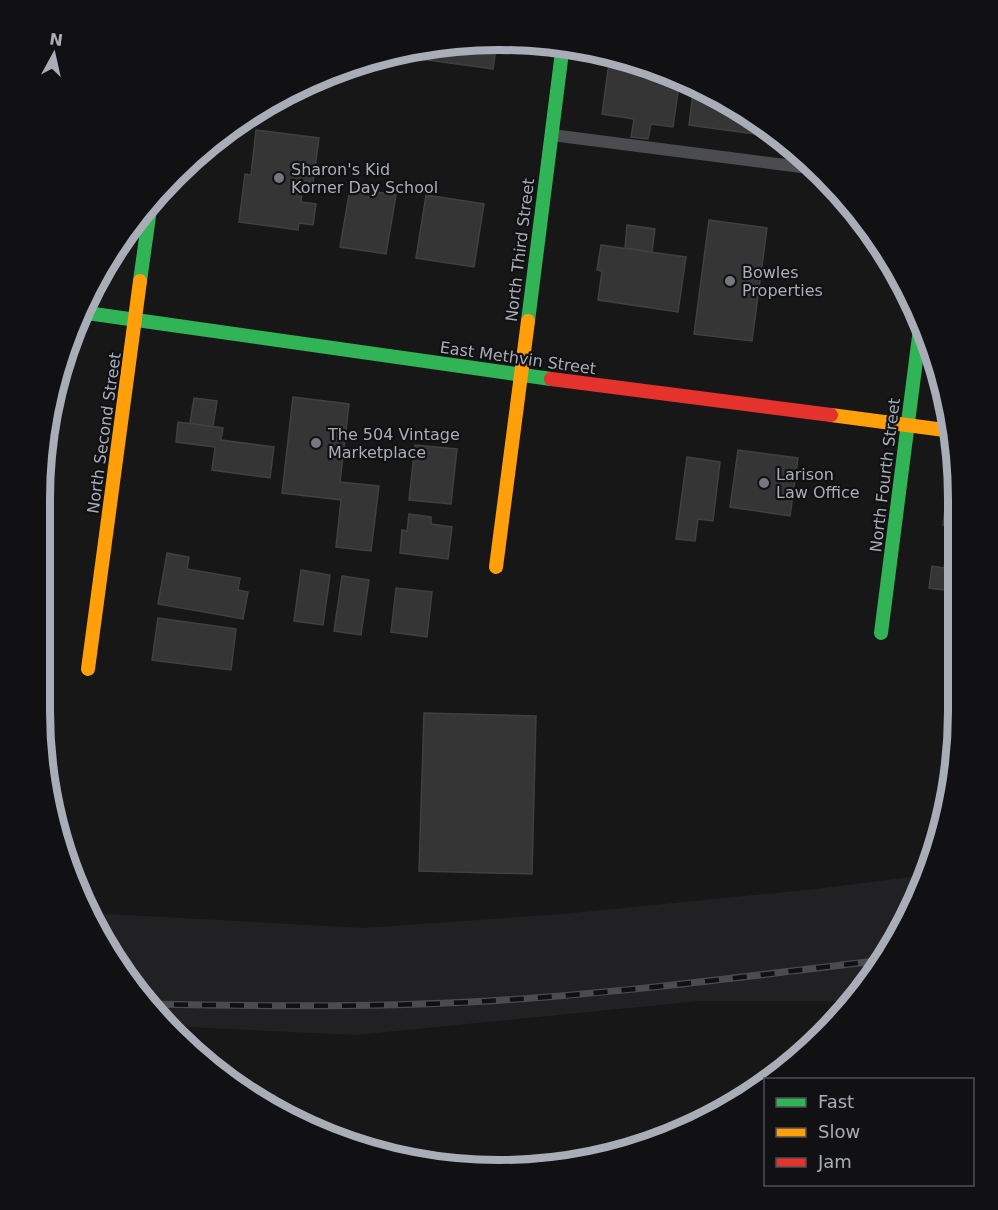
<svg xmlns="http://www.w3.org/2000/svg" width="998" height="1210" font-family="'DejaVu Sans',sans-serif">
<rect width="100%" height="100%" fill="#171717"/>
<polygon fill="#212123" points="927,875 912,914 864,991 854,1001 700,1001 356,1035 166,1026 153,1015 100,941 89,913 364,928 563,914 815,889"/>
<g fill="#353536" stroke="#3f4043" stroke-width="1.5">
<polygon points="469,40 497,41 493,69 384,54"/>
<polygon points="610,55 647,64 680,78 673,127 651,124 648,139 631,137 634,119 602,114"/>
<polygon points="694,85 729,101 771,131 770,136 689,125"/>
<polygon points="256,130 319,138 313,183 303,182 301,202 316,204 313,225 299,223 298,230 239,222 245,174 251,175"/>
<polygon points="350,188 396,195 386,254 340,247"/>
<polygon points="426,195 484,204 474,267 416,258"/>
<polygon points="709,220 767,228 752,341 694,334"/>
<polygon points="627,225 655,229 652,252 625,248"/>
<polygon points="601,245 686,257 678,312 598,300 602,271 597,270"/>
<polygon points="293,397 349,404 340,482 379,486 371,551 336,547 341,500 282,493"/>
<polygon points="194,398 217,401 213,427 190,423"/>
<polygon points="178,422 223,428 221,440 274,447 270,478 212,470 215,447 176,442"/>
<polygon points="415,445 457,449 451,504 409,500"/>
<polygon points="738,450 798,458 790,516 730,507"/>
<polygon points="687,457 720,462 713,521 698,519 695,541 676,539"/>
<polygon points="946,500 958,502 958,592 929,588 932,566 944,568 950,526 943,525"/>
<polygon points="409,514 431,517 431,524 452,527 448,559 400,553 402,530 407,531"/>
<polygon points="167,553 189,557 187,569 240,578 238,590 248,592 243,619 158,604"/>
<polygon points="301,570 330,575 323,625 294,621"/>
<polygon points="342,576 369,580 361,635 334,631"/>
<polygon points="396,588 432,592 427,637 391,632"/>
<polygon points="158,618 236,629 231,670 152,660"/>
<polygon points="424,713 536,716 532,874 419,871"/>
<polygon points="243,1093 275,1095 274,1109 244,1094"/>
</g>
<g fill="none" stroke-linecap="round" stroke-linejoin="round">
<polyline stroke="#4b4c50" stroke-width="12" points="552,135 817,169"/>
<g stroke="#30b455" stroke-width="14">
<polyline points="140,281 151,202"/>
<polyline points="80,312 551,379"/>
<polyline points="528,321 563,44"/>
<polyline points="881,633 921,321"/>
</g>
<g stroke="#ff9f0a" stroke-width="14">
<polyline points="831,415 952,431"/>
<polyline points="496,567 528,321"/>
<polyline points="88,669 140,281"/>
</g>
<polyline stroke="#e5322d" stroke-width="14" points="551,379 831,415"/>
<g stroke="#4b4c4f" stroke-width="7">
<path id="rail" d="M146,1004C266,1006 385,1008 504,1000C631,992 757,975 883,960"/>
</g>
<use href="#rail" stroke="#111113" stroke-width="4.5" stroke-dasharray="14" stroke-linecap="butt"/>
</g>
<g fill="#757880" stroke="#111113" stroke-width="2">
<circle cx="279" cy="178" r="6"/>
<circle cx="730" cy="281" r="6"/>
<circle cx="316" cy="443" r="6"/>
<circle cx="764" cy="483" r="6"/>
</g>
<g text-anchor="middle" dominant-baseline="central" stroke-width="4.5" stroke-linejoin="round" paint-order="stroke">
<g font-size="16" fill="#a8adb8" stroke="#111113" text-anchor="start">
<text x="291" y="169">Sharon's Kid<tspan x="291" dy="18">Korner Day School</tspan></text>
<text x="742" y="272">Bowles<tspan x="742" dy="18">Properties</tspan></text>
<text x="328" y="434">The 504 Vintage<tspan x="328" dy="18">Marketplace</tspan></text>
<text x="776" y="474">Larison<tspan x="776" dy="18">Law Office</tspan></text>
</g>
<g font-size="16" fill="#a8adb8" stroke="#111113">
<text transform="translate(520 250) rotate(-83)">North Third Street</text>
<text transform="translate(518 358) rotate(8)">East Methvin Street</text>
<text transform="translate(104 433) rotate(-82)">North Second Street</text>
<text transform="translate(885 475) rotate(-83)">North Fourth Street</text>
</g>
</g>
<path d="M0 0H998V1210H0ZM499 50H499A449 449 0 0 1 948 499V711A449 449 0 0 1 499 1160H499A449 449 0 0 1 50 711V499A449 449 0 0 1 499 50Z" fill="#111113" fill-rule="evenodd"/>
<path fill="none" stroke="#a8adb8" stroke-width="8" d="M499 50H499A449 449 0 0 1 948 499V711A449 449 0 0 1 499 1160H499A449 449 0 0 1 50 711V499A449 449 0 0 1 499 50Z"/>
<rect x="764" y="1078" width="210" height="108" fill="#111113" stroke="#4d4f55" stroke-width="1.5"/>
<rect x="776" y="1098" width="30" height="9" fill="#30b455" stroke="#4d4f55" stroke-width="1.5"/>
<text x="818" y="1108" font-size="18" fill="#a8adb8">Fast</text>
<rect x="776" y="1128" width="30" height="9" fill="#ff9f0a" stroke="#4d4f55" stroke-width="1.5"/>
<text x="818" y="1138" font-size="18" fill="#a8adb8">Slow</text>
<rect x="776" y="1158" width="30" height="9" fill="#e5322d" stroke="#4d4f55" stroke-width="1.5"/>
<text x="818" y="1168" font-size="18" fill="#a8adb8">Jam</text>
<g transform="translate(54 54) rotate(8)" stroke="#111113" stroke-width="4.5" paint-order="stroke">
<path d="M0-4.5L10 22L0 15L-10 22Z" fill="#a8adb8"/>
<text y="-9" font-size="16" font-weight="bold" text-anchor="middle" fill="#a8adb8">N</text>
</g>
</svg>
